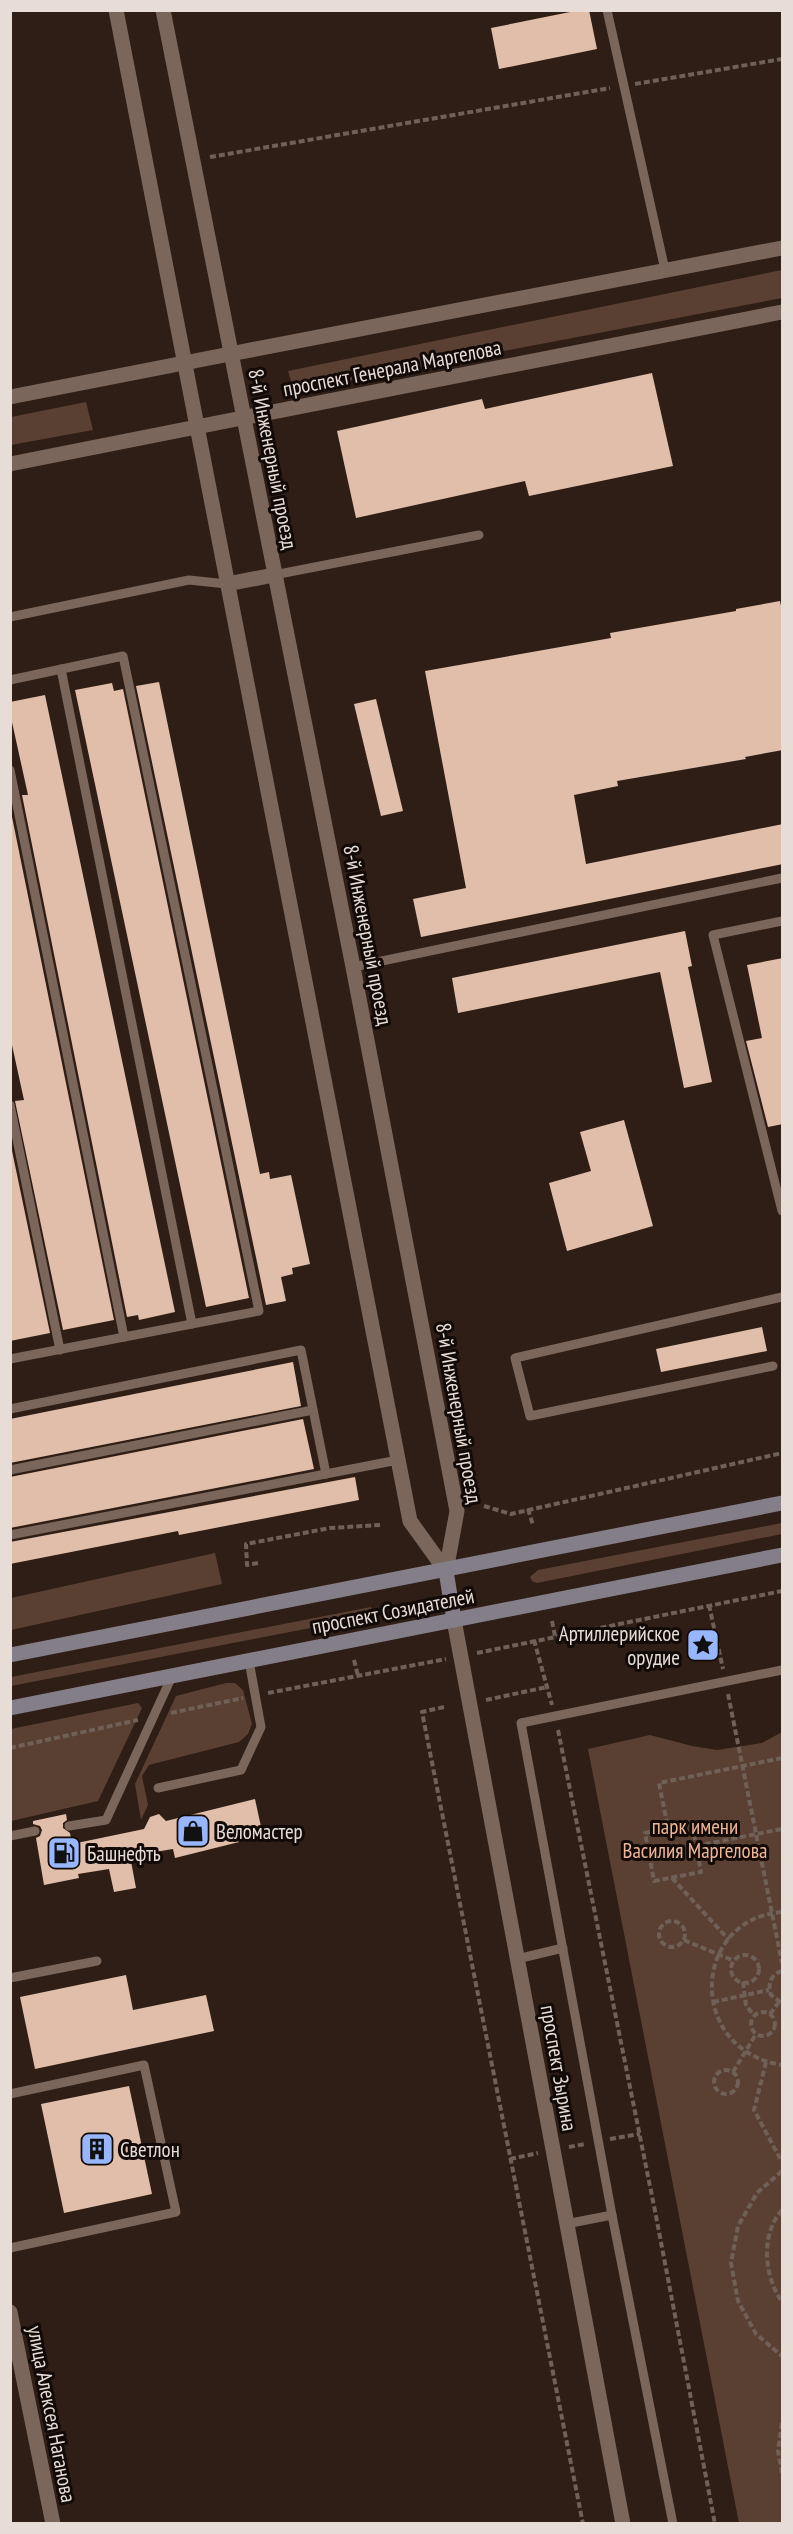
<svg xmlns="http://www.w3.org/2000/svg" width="793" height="2534" font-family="'PT Sans Narrow',sans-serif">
<rect width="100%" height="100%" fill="#2f1e15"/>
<g fill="#5a4032">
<polygon points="782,270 782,298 294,391 288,371"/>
<polygon points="86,402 93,430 11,445 11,417"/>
<polygon points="782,1523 782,1534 537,1583 532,1581 530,1577 538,1570"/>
<polygon points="215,1553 222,1584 11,1630 11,1598"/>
<polygon points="371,1607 372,1616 11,1686 11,1677"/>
<polygon points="226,1683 235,1683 243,1690 252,1724 248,1734 239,1742 149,1765 142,1776 148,1805 141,1820 135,1784 176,1696"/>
<polygon points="138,1703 142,1708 98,1801 11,1821 11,1729"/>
<polygon points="782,1732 782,2523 739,2523 588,1749 650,1735 692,1746 717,1750 762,1743"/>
</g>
<g fill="#e1beaa">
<polygon points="580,10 589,10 597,49 499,69 491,28"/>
<polygon points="652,373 673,466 529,496 525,481 356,518 337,431 482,399 485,409"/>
<polygon points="780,601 783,616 783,750 745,757 746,759 617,781 618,786 574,795 586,864 783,824 783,864 421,937 413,899 466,888 425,671 611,638 610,633 736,611 736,609"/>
<polygon points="159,682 260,1174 269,1172 270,1179 291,1175 310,1264 292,1268 293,1274 281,1277 286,1301 266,1305 136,686"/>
<polygon points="112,683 114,691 123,689 249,1298 206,1307 75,690"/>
<polygon points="45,695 175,1312 139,1320 138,1315 127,1317 22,795 28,795 10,713 10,702"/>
<polygon points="376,699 403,811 381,816 354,704"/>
<polygon points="10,807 114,1320 63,1330 15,1101 24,1100 10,1036"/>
<polygon points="685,931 692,966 688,967 712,1082 684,1088 660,972 458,1013 452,978"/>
<polygon points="783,958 783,1124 768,1127 746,1041 762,1038 747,965"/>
<polygon points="624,1120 653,1226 567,1251 549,1183 591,1171 580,1132"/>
<polygon points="10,1141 50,1333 10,1341"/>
<polygon points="762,1327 767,1351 661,1372 656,1349"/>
<polygon points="293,1362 301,1406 10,1463 10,1419"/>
<polygon points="303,1419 314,1469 10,1528 10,1477"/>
<polygon points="355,1477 359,1500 179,1535 178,1531 10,1564 10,1542"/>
<polygon points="255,1799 263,1836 175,1858 173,1849 130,1856 136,1888 114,1892 109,1869 78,1874 79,1878 44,1885 36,1838 40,1836 42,1830 40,1826 33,1824 33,1821 66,1814 67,1820 63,1823 63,1828 70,1833 72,1844 144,1829 150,1817 159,1814 166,1821"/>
<polygon points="126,1975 133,2010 206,1995 214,2031 35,2069 20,1997"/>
<polygon points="129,2086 152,2194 64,2213 41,2104"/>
</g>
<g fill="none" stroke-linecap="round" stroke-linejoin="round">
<g stroke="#6f6058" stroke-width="4" stroke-dasharray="6 3" stroke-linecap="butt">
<polyline points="635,84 782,59"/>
<polyline points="210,157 610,88"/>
<polyline points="484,1506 511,1514 782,1453"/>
<polyline points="528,1509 533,1525"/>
<polyline points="258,1563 247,1565 246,1544 330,1528 380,1525"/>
<polyline points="709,1605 723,1669"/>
<polyline points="552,1621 555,1636"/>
<polyline points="534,1640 552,1705"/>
<polyline points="477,1653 782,1591"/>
<polyline points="354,1660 358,1676"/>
<polyline points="268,1693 446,1659"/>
<polyline points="728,1694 782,1963"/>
<polyline points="486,1700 547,1687"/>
<polyline points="444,1707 422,1712 583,2524"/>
<polyline points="171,1713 243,1698"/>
<polyline points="558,1730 655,2211 715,2524"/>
<polyline points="10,1748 138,1720"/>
<polyline points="668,1828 645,1833 654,1881 701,1872 692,1823 668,1828 659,1783 782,1758"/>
<polyline points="696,1846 782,1829"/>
<polyline points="672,1878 729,1940"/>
<path d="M782,1912C691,1919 686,2050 782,2065"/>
<circle cx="672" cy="1934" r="13"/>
<polyline points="684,1940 734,1961"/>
<circle cx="745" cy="1969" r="14"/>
<path d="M782,1971C771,1974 767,1984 771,1995L782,2003"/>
<polyline points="743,1982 746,2006 754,2015"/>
<polyline points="713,2002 769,1990"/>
<circle cx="763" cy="2024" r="12"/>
<polyline points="770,2014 779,2002"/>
<polyline points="766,2062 754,2110 782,2162"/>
<circle cx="726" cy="2082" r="12"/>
<polyline points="733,2072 756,2034"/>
<polyline points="610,2139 640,2134"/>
<polyline points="569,2147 585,2144"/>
<polyline points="510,2159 538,2153"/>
<polyline points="782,2171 757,2193 738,2226 731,2263 738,2301 756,2334 782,2356"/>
<path d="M782,2210C760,2235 764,2276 782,2302"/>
<polyline points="782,2423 778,2451 782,2473"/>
</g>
<g stroke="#7a665b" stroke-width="9">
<polyline points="607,10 665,270"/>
<polyline points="274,575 479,535"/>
<polyline points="10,617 189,580 227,584"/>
<polyline points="61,669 192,1324"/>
<polyline points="10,680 123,656 259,1311 10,1359"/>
<polyline points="10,770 124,1337"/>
<polyline points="782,921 713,935 782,1211"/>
<polyline points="353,967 782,878"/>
<polyline points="10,1105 60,1350"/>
<polyline points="773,1366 530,1416 515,1358 782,1297"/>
<polyline points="10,1409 301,1350 326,1474"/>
<polyline points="10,1470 313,1410"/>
<polyline points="10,1535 398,1460"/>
<polyline points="158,1788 241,1770 261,1727 249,1661"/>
<polyline points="69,1826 106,1820 172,1676"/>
<polyline points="10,1836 35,1831"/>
<polyline points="517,1959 563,1948"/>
<polyline points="10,1978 97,1961"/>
<polyline points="10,2094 144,2065 176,2212 10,2248"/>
<polyline points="566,2224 612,2215"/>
<polyline points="673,2524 612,2215 521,1723 782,1670"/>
</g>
<g stroke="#7a665b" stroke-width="15">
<polyline points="230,354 782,248"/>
<polyline points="242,418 782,312"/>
<polyline points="10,2312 53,2524"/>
</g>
<g stroke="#7a665b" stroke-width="15">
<polyline points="116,10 410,1521 446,1571"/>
<polyline points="163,10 353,967 457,1511 446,1571"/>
<polyline points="10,397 230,354"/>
<polyline points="10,464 242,418"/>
<polyline points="227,584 274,575"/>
<polyline points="454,1620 623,2524"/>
</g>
<g stroke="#847e89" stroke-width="15">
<polyline points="446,1571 454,1620"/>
<polyline points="10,1655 782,1503"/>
<polyline points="10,1708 782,1555"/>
</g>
</g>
<defs>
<g id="sight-square" transform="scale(1.725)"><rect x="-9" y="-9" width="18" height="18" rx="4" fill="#97b6fd" stroke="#120a07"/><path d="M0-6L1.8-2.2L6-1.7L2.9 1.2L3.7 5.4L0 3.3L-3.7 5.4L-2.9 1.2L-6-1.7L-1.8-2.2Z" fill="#111"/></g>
<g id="shop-square" transform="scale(1.725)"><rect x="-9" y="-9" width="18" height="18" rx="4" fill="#97b6fd" stroke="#120a07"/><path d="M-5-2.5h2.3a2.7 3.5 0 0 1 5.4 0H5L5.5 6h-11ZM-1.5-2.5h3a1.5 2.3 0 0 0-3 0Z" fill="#111"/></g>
<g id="fuel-square" transform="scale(1.725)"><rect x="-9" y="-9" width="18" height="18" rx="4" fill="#97b6fd" stroke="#120a07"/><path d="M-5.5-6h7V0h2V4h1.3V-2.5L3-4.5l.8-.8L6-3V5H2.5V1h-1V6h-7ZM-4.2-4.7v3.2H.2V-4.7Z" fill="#111"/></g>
<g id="building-square" transform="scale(1.725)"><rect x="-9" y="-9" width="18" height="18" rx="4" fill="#97b6fd" stroke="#120a07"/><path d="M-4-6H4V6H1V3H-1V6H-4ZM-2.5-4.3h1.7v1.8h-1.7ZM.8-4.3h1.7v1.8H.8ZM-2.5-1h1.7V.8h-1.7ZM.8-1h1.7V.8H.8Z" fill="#111"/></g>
</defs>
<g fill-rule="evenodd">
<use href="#sight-square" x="703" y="1645"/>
<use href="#shop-square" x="193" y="1831"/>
<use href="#fuel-square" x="64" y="1853"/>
<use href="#building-square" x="97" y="2149"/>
</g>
<g text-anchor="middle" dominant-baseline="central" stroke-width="6" stroke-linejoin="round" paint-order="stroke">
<g font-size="21" fill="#e8ddd6" stroke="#120a07">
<text transform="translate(392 368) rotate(-11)">проспект Генерала Маргелова</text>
<text transform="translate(273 459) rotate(79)">8-й Инженерный проезд</text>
<text transform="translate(368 935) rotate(79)">8-й Инженерный проезд</text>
<text transform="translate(459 1413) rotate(80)">8-й Инженерный проезд</text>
<text transform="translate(393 1611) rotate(-11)">проспект Созидателей</text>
<text transform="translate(559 2068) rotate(80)">проспект Зырина</text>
<text transform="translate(52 2414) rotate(79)">улица Алексея Наганова</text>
</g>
<g font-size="21" fill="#e8ddd6" stroke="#120a07" text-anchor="start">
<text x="680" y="1633" text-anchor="end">Артиллерийское<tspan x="680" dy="24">орудие</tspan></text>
<text x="216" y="1831">Веломастер</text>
<text x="87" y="1853">Башнефть</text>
<text x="120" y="2149">Светлон</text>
</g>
<g font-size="21" fill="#eeb596" stroke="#120a07">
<text x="695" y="1826">парк имени<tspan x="695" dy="24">Василия Маргелова</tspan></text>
</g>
</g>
<rect width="793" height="2534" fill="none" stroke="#e8ddd6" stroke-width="24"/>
</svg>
